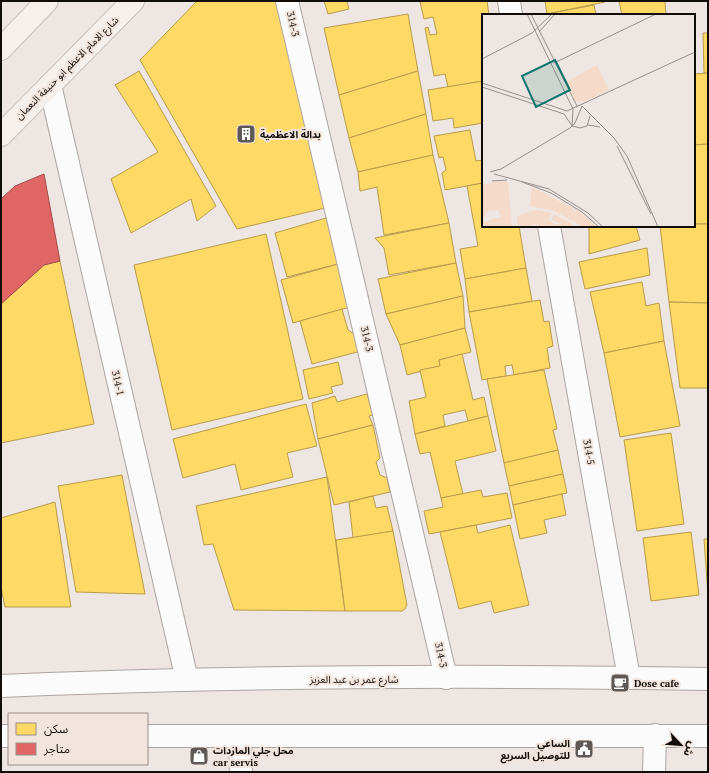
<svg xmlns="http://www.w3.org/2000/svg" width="709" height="773" font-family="'PT Serif','Noto Sans Arabic',serif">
<rect width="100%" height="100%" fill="#eee6e2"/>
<g fill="#ffd966" stroke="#b79c4a">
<polygon points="197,1 278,1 325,208 237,229 140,60"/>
<polygon points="324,1 347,1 349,9 328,14"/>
<polygon points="428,1 487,1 489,15 483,15 483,81 448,87 445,74 434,76 425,28 428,27 430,35 437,34 433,17 424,19 420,2"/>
<polygon points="545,1 605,1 605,2 547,14"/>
<polygon points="619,1 665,1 666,15 622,15"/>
<polygon points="594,5 596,15 548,15 547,14"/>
<polygon points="408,14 418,71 339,95 324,28"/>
<polygon points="703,33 708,33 708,73 704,73"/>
<polygon points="139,71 216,206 197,221 191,199 131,233 111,179 158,152 115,85"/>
<polygon points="418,71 426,114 349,138 339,95"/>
<polygon points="708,73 708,144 694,145 694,74"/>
<polygon points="483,81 483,123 454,128 453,118 433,121 428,90"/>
<polygon points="426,114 433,155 358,172 349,138"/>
<polygon points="470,130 476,161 483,160 483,183 445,190 442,173 446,170 443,157 439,158 434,136"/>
<polygon points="708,144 708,224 694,224 694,145"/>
<polygon points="433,155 449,223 384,235 377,187 360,191 358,172"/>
<polygon points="483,183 483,226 519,226 526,268 465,279 460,249 478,246 467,186"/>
<polygon points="326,218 338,264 287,277 275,233"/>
<polygon points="449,223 456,263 389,275 384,248 375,238"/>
<polygon points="694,224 708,224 708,303 669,302 660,226 694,226"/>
<polygon points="589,226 636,226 640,240 589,254"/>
<polygon points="266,234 303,399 172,430 134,265"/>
<polygon points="647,248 650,275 585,289 579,262"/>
<polygon points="60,261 94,424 1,443 1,304 44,265"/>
<polygon points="456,263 463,296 386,314 378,279"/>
<polygon points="338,264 350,307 293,323 281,280"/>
<polygon points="526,268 532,301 469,312 465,279"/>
<polygon points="642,282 646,306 659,303 664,341 604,353 590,292"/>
<polygon points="463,296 465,328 400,345 386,314"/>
<polygon points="540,300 544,322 549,321 553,346 547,348 550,368 514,375 512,365 505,366 506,376 482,380 469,312"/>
<polygon points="669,302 708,303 708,388 680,388"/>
<polygon points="342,309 348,330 358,337 361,351 312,364 300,321"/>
<polygon points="465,328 471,352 439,360 440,366 407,375 400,345"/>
<polygon points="664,341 680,426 620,437 604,353"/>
<polygon points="462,354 473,400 484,397 488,416 468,421 465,410 443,415 445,426 415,434 409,401 426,397 420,370 440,366 439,360"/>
<polygon points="338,362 343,384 331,387 333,393 309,399 303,370"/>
<polygon points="544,370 557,429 553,430 558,450 504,463 487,379"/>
<polygon points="367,394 373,415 369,416 373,425 318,439 312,403 335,396 337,402"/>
<polygon points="306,404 317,446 287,453 293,477 241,490 235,464 183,478 173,439"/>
<polygon points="488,416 496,451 455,461 463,494 441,498 430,452 420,454 415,434"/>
<polygon points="373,425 380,458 376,462 380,475 387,478 390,492 334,505 318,439"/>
<polygon points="671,433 684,524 637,531 624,440"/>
<polygon points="558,450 563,474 509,486 504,463"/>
<polygon points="563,474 567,493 513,505 509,486"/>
<polygon points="122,475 145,594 76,592 58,486"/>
<polygon points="327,477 345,611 234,610 213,544 204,545 196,506"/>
<polygon points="481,490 483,497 507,493 512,518 429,534 424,511 443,507 441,498"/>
<polygon points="562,494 566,515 544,520 547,533 520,539 513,505"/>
<polygon points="373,496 376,508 387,506 393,531 353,538 349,502"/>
<polygon points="55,502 71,607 5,607 1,587 1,518"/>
<polygon points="476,525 478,533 510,525 529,605 494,613 491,601 459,609 440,532"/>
<polygon points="393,531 407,605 405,609 402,611 345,611 336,540"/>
<polygon points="691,532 699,595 651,601 643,538"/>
<polygon points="704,539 708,539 708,595"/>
</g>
<polygon fill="#e06666" stroke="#a24b4a" points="44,174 60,261 44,265 1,304 1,199 15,186"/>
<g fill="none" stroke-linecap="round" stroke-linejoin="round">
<g stroke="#aba5a2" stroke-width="24">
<g id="minor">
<polyline points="287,1 446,678"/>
<polyline points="509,1 511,15"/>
<polyline points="50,85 187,680"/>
<polyline points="549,226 629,678"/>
<path d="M1,686C236,676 473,675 708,679"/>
<polyline points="1,736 9,736"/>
<polyline points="147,736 708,736"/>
<polyline points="240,736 241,772"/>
<polyline points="654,772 655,735"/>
</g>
</g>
<g stroke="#c4c1bf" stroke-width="24">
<g id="major">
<polyline points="1,49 47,1"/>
<polyline points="1,135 133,1"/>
</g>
</g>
<use href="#minor" stroke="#fcfbfb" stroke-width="22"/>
<use href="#major" stroke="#f6f0ed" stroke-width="22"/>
</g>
<defs>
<g id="building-square" transform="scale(1)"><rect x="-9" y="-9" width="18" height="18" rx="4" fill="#5e5856" stroke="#f2e5de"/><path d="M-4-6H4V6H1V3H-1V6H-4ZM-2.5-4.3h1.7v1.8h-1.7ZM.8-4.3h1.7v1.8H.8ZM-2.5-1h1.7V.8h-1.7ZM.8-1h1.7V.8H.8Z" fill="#fff"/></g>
<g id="cafe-square" transform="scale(1)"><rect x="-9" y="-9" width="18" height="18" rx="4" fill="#5e5856" stroke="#f2e5de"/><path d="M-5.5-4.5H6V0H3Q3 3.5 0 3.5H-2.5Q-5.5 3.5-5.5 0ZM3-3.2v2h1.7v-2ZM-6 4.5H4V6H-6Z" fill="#fff"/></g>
<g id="civic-square" transform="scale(1)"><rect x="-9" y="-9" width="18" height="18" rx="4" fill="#5e5856" stroke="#f2e5de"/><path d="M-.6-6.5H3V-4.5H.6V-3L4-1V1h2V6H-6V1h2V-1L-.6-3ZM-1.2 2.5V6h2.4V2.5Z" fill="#fff"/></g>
<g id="shop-square" transform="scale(1)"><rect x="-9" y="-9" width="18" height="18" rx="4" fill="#5e5856" stroke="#f2e5de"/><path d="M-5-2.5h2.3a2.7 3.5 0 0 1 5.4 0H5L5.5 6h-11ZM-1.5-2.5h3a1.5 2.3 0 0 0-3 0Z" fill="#fff"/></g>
</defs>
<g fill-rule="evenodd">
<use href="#building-square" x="246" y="134"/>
<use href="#cafe-square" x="620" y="683"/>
<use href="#civic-square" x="584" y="749"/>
<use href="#shop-square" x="199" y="756"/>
</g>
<g text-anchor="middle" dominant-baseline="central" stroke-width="4" stroke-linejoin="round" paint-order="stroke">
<g font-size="10" fill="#100c0a" stroke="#f2e5de">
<text transform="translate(293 24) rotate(77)">314-3</text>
<text transform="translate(67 68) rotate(-45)">شارع الامام الاعظم ابو حنيفة النعمان</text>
<text transform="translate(367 339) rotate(77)">314-3</text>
<text transform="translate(118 383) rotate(77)">314-1</text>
<text transform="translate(589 452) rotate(80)">314-5</text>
<text transform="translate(441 655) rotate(78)">314-3</text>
<text x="354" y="679">شارع عمر بن عبد العزيز</text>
</g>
<g font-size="10" font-weight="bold" fill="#100c0a" stroke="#f2e5de" text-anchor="start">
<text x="260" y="134">بدالة الاعظمية</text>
<text x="634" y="683">Dose cafe</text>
<text x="570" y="743" text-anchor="end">الساعي<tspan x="570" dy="12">للتوصيل السريع</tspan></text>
<text x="213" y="750">محل جلي المازدات<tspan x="213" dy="12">car servis</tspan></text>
</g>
</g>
<g transform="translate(482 14)">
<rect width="213" height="213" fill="#eee6e2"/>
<path d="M115,51L127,76L102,88L93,87L84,68ZM19,167L26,169L30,213H0V171ZM50,173L98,198L115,213H102L72,197L48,192ZM56,196L70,199L66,206L74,211L80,210L69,206L72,200L91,210L88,213H58L52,210L42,213L35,210V204L39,200Z" fill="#f6dac9"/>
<path d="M6,196H16L19,202L3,208L1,205Z" fill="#eee6e2"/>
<path fill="none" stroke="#958f8c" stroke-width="1" d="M45,0L91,95M49,0L95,92M57,18L73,0M0,45L50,19L70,0M72,49L174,0M0,69L85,97L213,38M0,73L82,100L90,112M100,92L132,124L145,142L176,213M106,111L118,113M90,112L98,114L105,112L108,102M90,112L91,95M135,132L169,200M8,158L19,155L88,114L93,109L100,92M12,160L67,175L106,199L121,213M10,167L25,166M40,168L69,179L100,198L117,213"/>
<path fill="#0f766e" fill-opacity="0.15" stroke="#0f766e" stroke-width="2" d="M73,46L88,76L54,93L40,62Z"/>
<rect width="213" height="213" fill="none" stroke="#100c0a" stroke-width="2"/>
</g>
<rect width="709" height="773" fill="none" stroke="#100c0a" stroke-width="4"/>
<rect x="8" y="713" width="140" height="52" fill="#f2e5de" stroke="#988e89"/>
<rect x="16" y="723" width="20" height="12" fill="#ffd966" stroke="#988e89"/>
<text x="44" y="733" font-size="12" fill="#100c0a">سكن</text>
<rect x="16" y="743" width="20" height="12" fill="#e06666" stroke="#988e89"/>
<text x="44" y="753" font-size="12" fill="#100c0a">متاجر</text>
<g transform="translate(681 745) rotate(116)" stroke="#f2e5de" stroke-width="3" paint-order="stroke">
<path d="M0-3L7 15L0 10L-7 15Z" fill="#100c0a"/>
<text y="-6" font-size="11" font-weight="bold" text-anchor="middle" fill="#100c0a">ش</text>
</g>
</svg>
